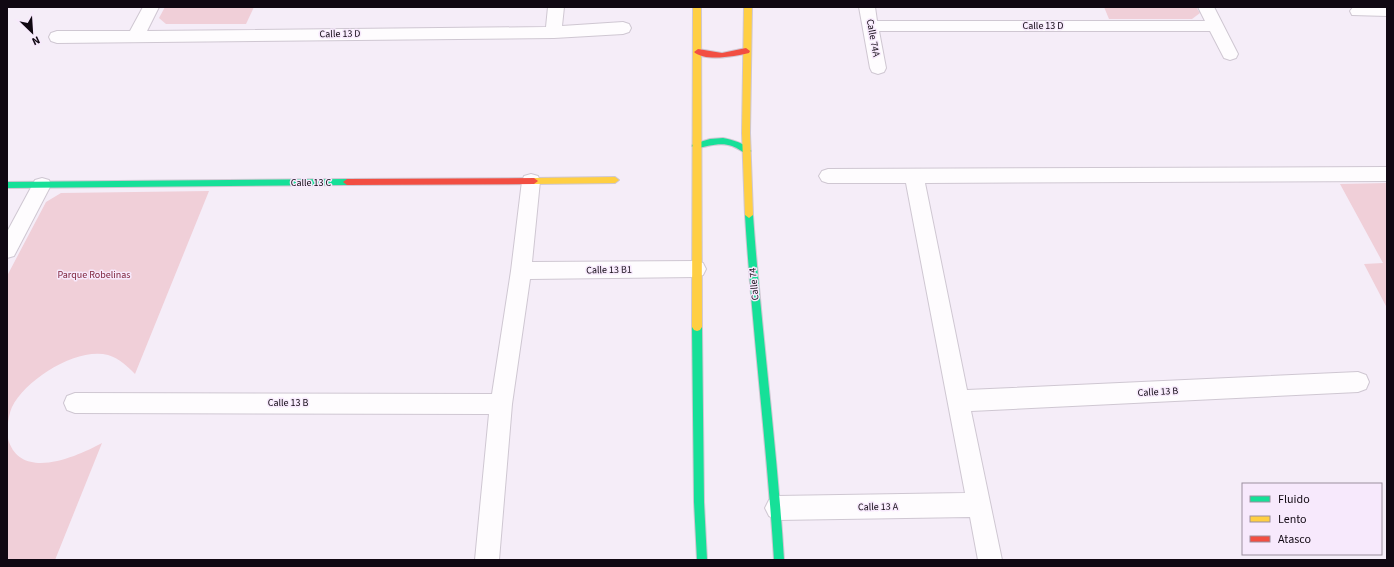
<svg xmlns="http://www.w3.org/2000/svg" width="1394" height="567" font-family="'Source Sans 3',sans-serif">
<rect width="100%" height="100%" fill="#f5edf8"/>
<g fill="#f0cfd8">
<polygon points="165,7 254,7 246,24 166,24 159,18"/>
<polygon points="1104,7 1196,7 1200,13 1192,19 1109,19"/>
<polygon points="1387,183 1387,308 1364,264 1383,263 1340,184"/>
<path d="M209,191L135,374C128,367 119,358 108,355C77,347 26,379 12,407C8,416 6,433 9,442C23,481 78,456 102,443L55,560H7V276L46,202L61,193Z"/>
</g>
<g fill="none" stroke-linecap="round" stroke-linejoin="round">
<g stroke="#cfc7d2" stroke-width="2">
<g id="street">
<polygon points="143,7 159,7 147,31 546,27 548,7 564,7 562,26 623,22 629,24 631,28 629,32 623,34 554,38 57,43 51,41 49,37 51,33 57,31 130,31"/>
<polygon points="859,7 875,7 877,21 1205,21 1198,7 1214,7 1238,54 1236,58 1230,60 1224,58 1210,31 879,31 886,68 884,72 878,74 872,72 870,68"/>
<polygon points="1353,7 1387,7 1387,16 1352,15 1350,11"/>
<polygon points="1387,167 1387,181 925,183 967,390 1358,372 1366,375 1369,382 1366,389 1358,392 971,411 1002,560 978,560 970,517 777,520 769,516 765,508 769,500 777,496 965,493 906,183 828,183 822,181 819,176 822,171 828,169"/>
<polygon points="531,174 538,176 540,181 532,262 696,261 703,263 706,269 703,275 696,277 530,279 512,404 499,560 475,560 489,414 75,413 67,410 64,403 67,396 75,393 492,394 511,271 522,181 524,176"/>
<polygon points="42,178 49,180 51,185 14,256 7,258 7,232 35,180"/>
</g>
</g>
<g stroke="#cfc7d2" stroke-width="2">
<g id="fast">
<path d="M723,138C733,140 745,143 751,151L747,154C742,152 738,148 732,146C721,142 707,146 696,149L692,146L693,144L710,139Z"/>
<polygon points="347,179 351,182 347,185 7,188 7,182"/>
<path d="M749,212L753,215C761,330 777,445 784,560H774C767,445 752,330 745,215Z"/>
<polygon points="697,323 700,324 702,327 704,502 707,560 697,560 694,502 692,327 694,324"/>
</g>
</g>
<g stroke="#cfc7d2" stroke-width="2">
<g id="slow">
<polygon points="693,7 701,7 702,327 700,330 697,331 694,330 692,327"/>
<polygon points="744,7 752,7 750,133 753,215 749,218 745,215 742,133"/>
<polygon points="615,177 619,180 615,183 534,184 530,181 534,178"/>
</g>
</g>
<g stroke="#cfc7d2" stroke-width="2">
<g id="jam">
<path d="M746,48L750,51L749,53C736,56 705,62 694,52L698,49L722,53Z"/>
<polygon points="534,178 538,181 534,184 347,185 343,182 347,179"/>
</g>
</g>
<use href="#street" fill="#fefcfe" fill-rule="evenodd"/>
<use href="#fast" fill="#16e098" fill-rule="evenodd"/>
<use href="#slow" fill="#ffcf43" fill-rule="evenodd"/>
<use href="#jam" fill="#f24e42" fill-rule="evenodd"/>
</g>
<g text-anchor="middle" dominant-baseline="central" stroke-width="3" stroke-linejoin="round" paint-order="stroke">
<g font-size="10" fill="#100812" stroke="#f7e9fc">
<text x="1043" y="26">Calle 13 D</text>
<text transform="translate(340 34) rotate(-1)">Calle 13 D</text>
<text transform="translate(873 38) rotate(80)">Calle 74A</text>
<text x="311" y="183">Calle 13 C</text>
<text transform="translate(609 270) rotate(-1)">Calle 13 B1</text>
<text transform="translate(754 284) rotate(-95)">Calle 74</text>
<text transform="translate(1158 392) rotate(-3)">Calle 13 B</text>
<text x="288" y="403">Calle 13 B</text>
<text transform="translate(878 507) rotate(-1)">Calle 13 A</text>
</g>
<g font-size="10" fill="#7d223a" stroke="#f7e9fc">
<text x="94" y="275">Parque Robelinas</text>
</g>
</g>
<rect width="1394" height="567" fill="none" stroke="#100812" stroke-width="16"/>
<rect x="1242" y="483" width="140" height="72" fill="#f7e9fc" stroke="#9b8f9e"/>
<rect x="1250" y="496" width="20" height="6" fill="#16e098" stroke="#9b8f9e"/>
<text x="1278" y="503" font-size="12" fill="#100812">Fluido</text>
<rect x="1250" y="516" width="20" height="6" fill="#ffcf43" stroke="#9b8f9e"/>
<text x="1278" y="523" font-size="12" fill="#100812">Lento</text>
<rect x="1250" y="536" width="20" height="6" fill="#f24e42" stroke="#9b8f9e"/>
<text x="1278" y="543" font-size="12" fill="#100812">Atasco</text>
<g transform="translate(32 32) rotate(155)" stroke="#f7e9fc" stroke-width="3" paint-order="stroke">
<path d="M0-3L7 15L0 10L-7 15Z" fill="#100812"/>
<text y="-6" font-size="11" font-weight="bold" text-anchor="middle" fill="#100812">N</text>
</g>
</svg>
